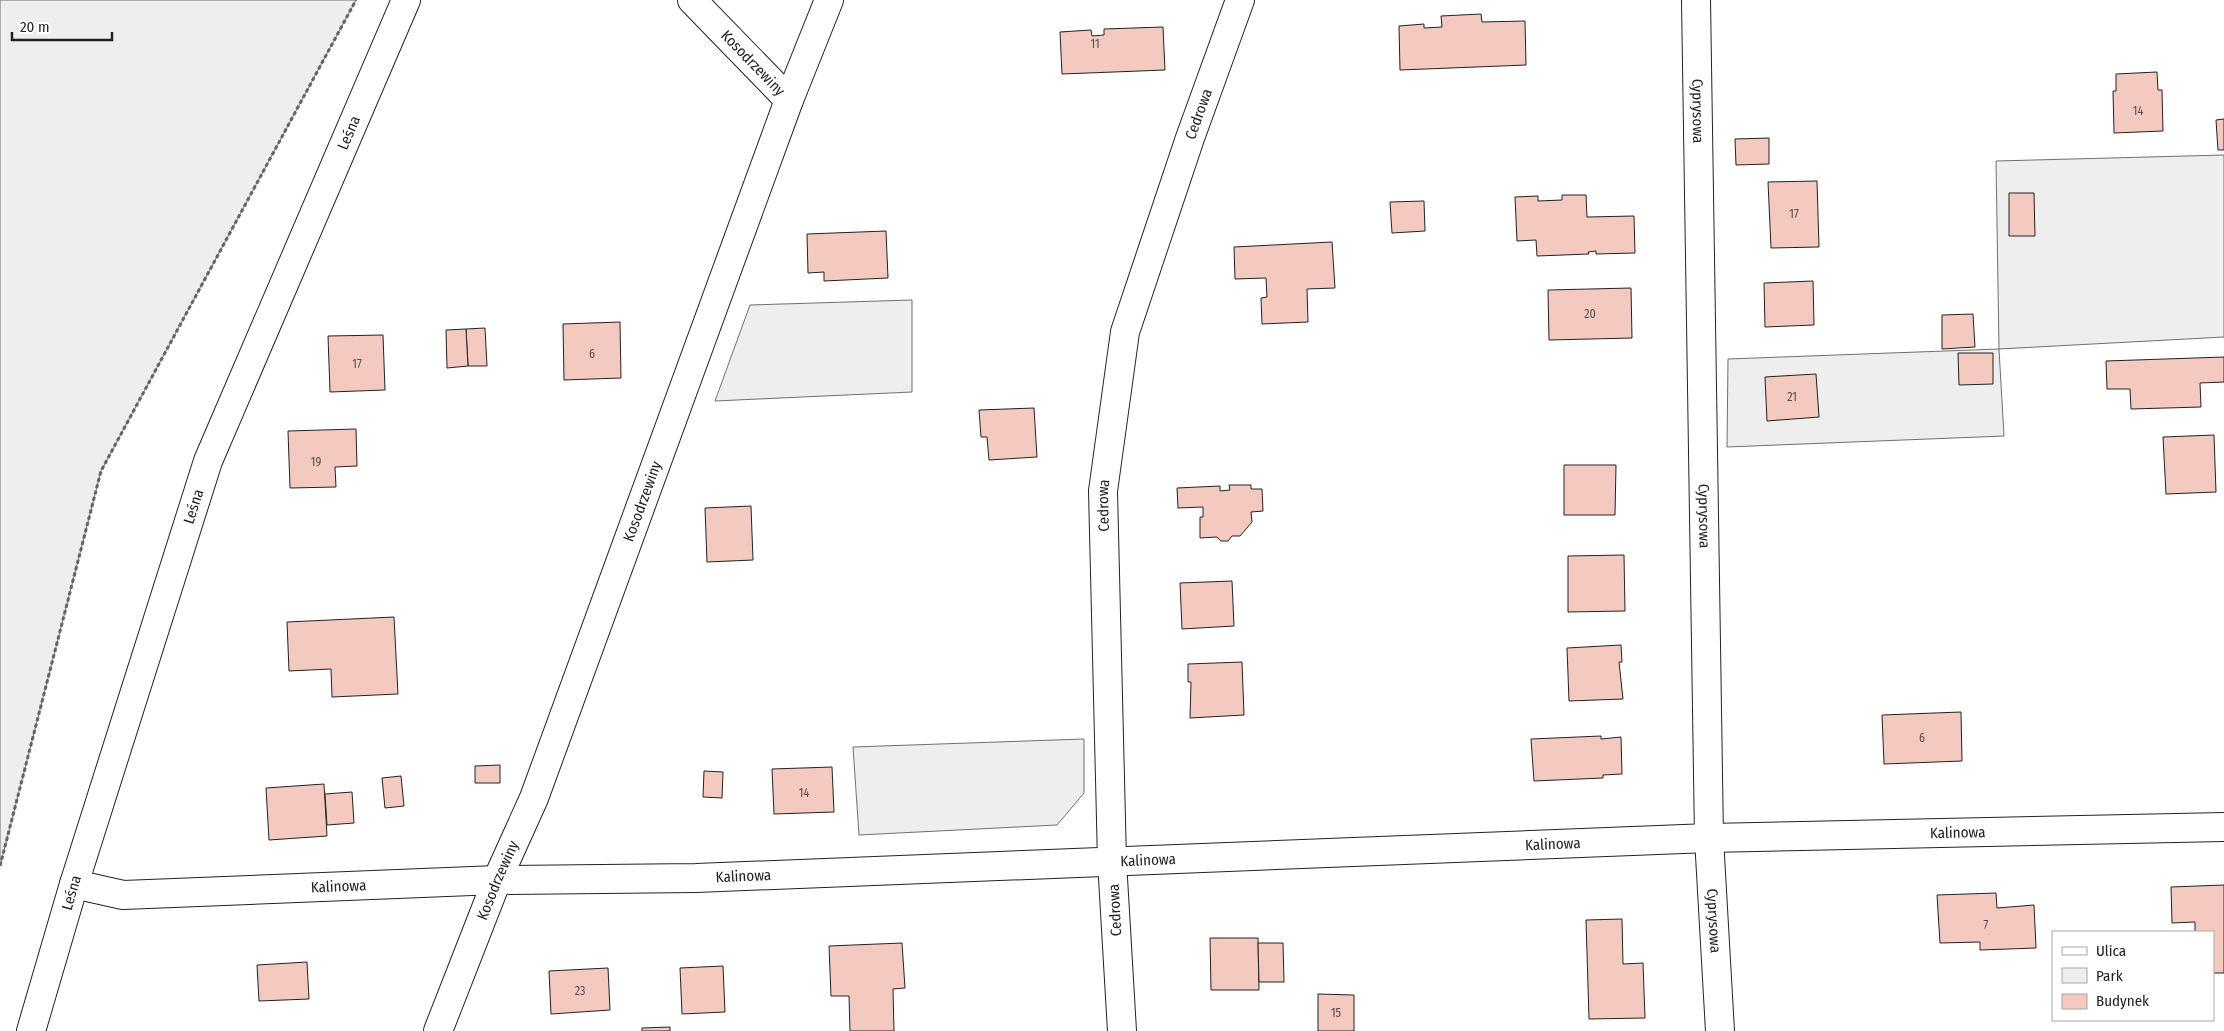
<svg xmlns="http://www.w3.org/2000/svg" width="2224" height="1031" font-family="'Fira Sans Condensed',sans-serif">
<rect width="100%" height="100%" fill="#fff"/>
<g fill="#eee" stroke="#6f6f6f">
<polygon points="0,0 356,0 101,471 0,866"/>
<polygon points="2224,155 2224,337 1999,349 2004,436 1727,447 1728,359 1999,349 1996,161"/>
<polygon points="912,300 912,392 715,401 750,305"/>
<polygon points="1084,739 1084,793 1057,825 859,835 853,747"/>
</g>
<g fill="#f3c9c0" stroke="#222">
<polygon points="1481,14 1482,22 1525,21 1526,65 1400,70 1399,26 1424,24 1424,28 1442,27 1441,16"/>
<polygon points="1163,27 1165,70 1062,74 1060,32 1091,30 1092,36 1104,35 1104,29"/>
<polygon points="2157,72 2158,90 2162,90 2163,131 2114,133 2113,91 2116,91 2116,74"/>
<polygon points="2224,119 2224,150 2218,150 2216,120"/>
<polygon points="1769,138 1769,164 1736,165 1735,139"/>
<polygon points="1817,181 1819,247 1771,248 1768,182"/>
<polygon points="2009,193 2034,193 2035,236 2009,236"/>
<polygon points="1562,195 1586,195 1587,217 1634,216 1635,253 1596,254 1596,251 1588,252 1589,254 1537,256 1536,240 1517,241 1515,197 1538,196 1538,201 1562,200"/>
<polygon points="1424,201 1425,231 1392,233 1390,202"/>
<polygon points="886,231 888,278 824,281 824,272 808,273 807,234"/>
<polygon points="1332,242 1335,288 1307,289 1308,322 1262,324 1261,298 1267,297 1266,278 1235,279 1234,247"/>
<polygon points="1813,281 1814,325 1765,327 1764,283"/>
<polygon points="1631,288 1632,338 1549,340 1548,290"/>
<polygon points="1973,314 1975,347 1942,349 1942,315"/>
<polygon points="620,322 621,378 564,380 563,324"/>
<polygon points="485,328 487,366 468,366 466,329"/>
<polygon points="466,329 468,366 447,368 446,330"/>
<polygon points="383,335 385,390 330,392 328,336"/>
<polygon points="1958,353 1993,353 1993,384 1959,385"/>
<polygon points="2224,357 2224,382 2200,383 2201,407 2131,409 2130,389 2107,389 2106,361"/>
<polygon points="1816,374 1819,417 1767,421 1765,377"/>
<polygon points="1034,408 1037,457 989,460 987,437 981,437 979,410"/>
<polygon points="356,429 357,466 335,467 336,487 290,488 288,431"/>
<polygon points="2214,435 2216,492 2166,494 2163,437"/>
<polygon points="1564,465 1616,465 1615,515 1564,515"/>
<polygon points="1229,485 1251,485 1251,489 1262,489 1263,511 1251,512 1252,522 1240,536 1232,536 1228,541 1221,541 1217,537 1200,538 1200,517 1203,517 1203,507 1178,508 1177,488 1220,486 1220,491 1230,490"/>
<polygon points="751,506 753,560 707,562 705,508"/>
<polygon points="1624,555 1625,611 1568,612 1568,556"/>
<polygon points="1232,581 1234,626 1182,629 1180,583"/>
<polygon points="394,617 398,694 332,697 331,669 289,671 287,622"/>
<polygon points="1621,645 1622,662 1619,662 1623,699 1569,701 1567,648"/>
<polygon points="1242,662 1244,715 1190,718 1191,682 1188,682 1188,664"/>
<polygon points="1961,712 1962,761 1884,764 1882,715"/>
<polygon points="1601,736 1601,739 1621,737 1622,774 1603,775 1603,778 1534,781 1531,739"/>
<polygon points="500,765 500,783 475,783 475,766"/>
<polygon points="832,767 834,812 774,814 772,769"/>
<polygon points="704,771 723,772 722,798 703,797"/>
<polygon points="401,776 404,806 385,808 382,778"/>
<polygon points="324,784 327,836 269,840 266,788"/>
<polygon points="352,792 354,823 327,825 325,794"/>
<polygon points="2224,885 2224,973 2213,973 2213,932 2195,932 2195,922 2172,923 2171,887"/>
<polygon points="1996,893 1997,908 2034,905 2036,948 1980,950 1980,942 1940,943 1937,895"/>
<polygon points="1622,919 1623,964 1643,963 1645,1018 1589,1019 1586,920"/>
<polygon points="1210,938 1258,938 1259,990 1211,990"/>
<polygon points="902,943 905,988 893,989 894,1031 850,1031 849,996 831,996 829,946"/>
<polygon points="1258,943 1283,943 1284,982 1259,982"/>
<polygon points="307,962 309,999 259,1001 257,965"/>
<polygon points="723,966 725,1012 682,1014 680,968"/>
<polygon points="608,968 610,1010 551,1014 549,971"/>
<polygon points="1318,994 1354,995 1354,1031 1318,1031"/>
<polygon points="670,1027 670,1031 642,1031 642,1028"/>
</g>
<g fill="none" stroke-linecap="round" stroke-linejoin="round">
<g stroke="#222" stroke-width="30">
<g id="minor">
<path id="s1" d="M1696,0L1709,838L1720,1031"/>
<polyline points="789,100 829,0"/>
<path id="s2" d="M74,884L123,895L497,880L696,878L1709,838L2224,827"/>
<path id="s3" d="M31,1031L74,884L208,461L406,0"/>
<path id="s4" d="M438,1031L497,880L534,798L789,100L692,0"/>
<path id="s5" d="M1122,1031L1112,861L1103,491L1125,332L1190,138L1240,0"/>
</g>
</g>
<polyline stroke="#646464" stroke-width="3" stroke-dasharray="4 2.5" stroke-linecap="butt" points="0,866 101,471 356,0"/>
<use href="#minor" stroke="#fff" stroke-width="28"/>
</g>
<g text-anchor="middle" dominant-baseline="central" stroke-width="4" stroke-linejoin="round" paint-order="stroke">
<g font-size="12" fill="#564c4a">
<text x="1095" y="44">11</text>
<text x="2138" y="111">14</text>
<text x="1794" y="214">17</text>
<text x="1590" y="314">20</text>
<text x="592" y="354">6</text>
<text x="357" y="364">17</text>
<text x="1792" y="397">21</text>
<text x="316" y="462">19</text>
<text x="1922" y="738">6</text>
<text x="804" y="793">14</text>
<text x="1986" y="925">7</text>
<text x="580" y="991">23</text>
<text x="1336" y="1013">15</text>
</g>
<g font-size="15" fill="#222" stroke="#fff">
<text transform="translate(753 63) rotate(46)">Kosodrzewiny</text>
<text stroke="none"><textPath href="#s1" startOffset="111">Cyprysowa</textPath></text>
<text stroke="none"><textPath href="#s5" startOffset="931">Cedrowa</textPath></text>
<text stroke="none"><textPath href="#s3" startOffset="954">Leśna</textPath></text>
<text stroke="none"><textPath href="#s4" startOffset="568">Kosodrzewiny</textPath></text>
<text stroke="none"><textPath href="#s5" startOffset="526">Cedrowa</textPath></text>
<text stroke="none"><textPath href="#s3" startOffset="549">Leśna</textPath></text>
<text stroke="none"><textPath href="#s1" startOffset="516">Cyprysowa</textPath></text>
<text stroke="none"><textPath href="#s2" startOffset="1886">Kalinowa</textPath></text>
<text stroke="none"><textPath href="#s2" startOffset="1481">Kalinowa</textPath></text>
<text stroke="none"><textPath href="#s2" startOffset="1076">Kalinowa</textPath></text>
<text stroke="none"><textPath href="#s2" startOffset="671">Kalinowa</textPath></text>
<text stroke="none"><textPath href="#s4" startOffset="162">Kosodrzewiny</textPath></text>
<text stroke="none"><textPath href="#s2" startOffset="266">Kalinowa</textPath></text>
<text stroke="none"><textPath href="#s3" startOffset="144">Leśna</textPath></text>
<text transform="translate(1115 910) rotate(-93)">Cedrowa</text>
<text stroke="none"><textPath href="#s1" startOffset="921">Cyprysowa</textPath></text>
</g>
</g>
<rect x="2052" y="931" width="162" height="90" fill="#ffffff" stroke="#a7a7a7"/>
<rect x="2062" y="947" width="25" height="8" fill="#ffffff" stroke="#a7a7a7"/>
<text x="2096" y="956" font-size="15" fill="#222222">Ulica</text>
<rect x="2062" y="968" width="25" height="15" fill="#eeeeee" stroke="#a7a7a7"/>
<text x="2096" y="981" font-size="15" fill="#222222">Park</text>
<rect x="2062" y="994" width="25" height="15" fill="#f3c9c0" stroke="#a7a7a7"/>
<text x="2096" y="1006" font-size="15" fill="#222222">Budynek</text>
<path d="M12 32v8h100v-8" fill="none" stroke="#222222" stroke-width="2.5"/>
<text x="20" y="32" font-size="15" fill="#222222" stroke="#ffffff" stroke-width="4" paint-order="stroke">20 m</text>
</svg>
